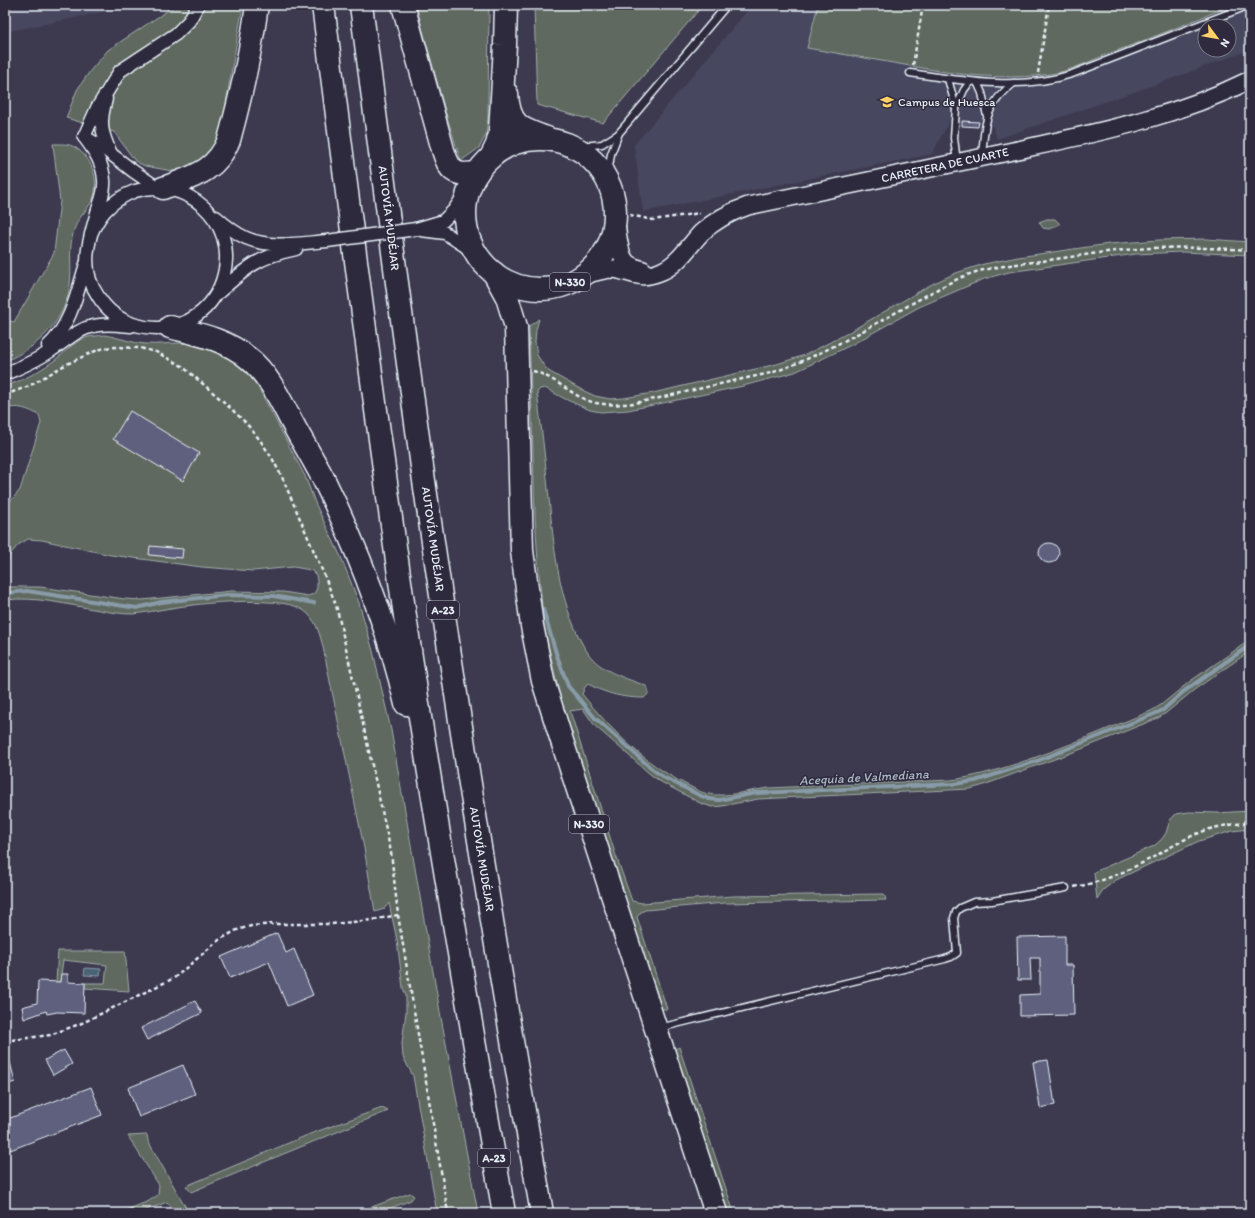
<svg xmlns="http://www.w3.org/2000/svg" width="1255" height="1218" font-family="Itim,sans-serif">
<rect width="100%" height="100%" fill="#3d3a50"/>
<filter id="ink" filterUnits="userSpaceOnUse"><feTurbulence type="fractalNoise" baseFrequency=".025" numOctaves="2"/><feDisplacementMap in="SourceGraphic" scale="8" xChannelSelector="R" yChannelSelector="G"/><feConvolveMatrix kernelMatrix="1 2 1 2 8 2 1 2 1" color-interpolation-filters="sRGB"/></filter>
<g filter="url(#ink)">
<g fill="#47465e" fill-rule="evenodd">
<polygon points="5,5 138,5 5,32"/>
<path d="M752,5H1250V50L1160,83L997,139L992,125L949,122L932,154L643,212L634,145ZM1205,26H1229V50H1205Z"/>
</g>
<g fill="#5e695e" stroke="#a3adab">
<polygon points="176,5 243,5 223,120 216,143 206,157 190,168 172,171 145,166 135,161 114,132 66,118 77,90 90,71 108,50"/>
<polygon points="416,5 489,5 488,118 486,135 479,148 461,161 446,114"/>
<polygon points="534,5 703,5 603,123 537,105"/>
<path d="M818,5H1232C1190,22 1148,40 1105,55C1088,62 1070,71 1051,74C1016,79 980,77 945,72L807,48Z"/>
<path d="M53,144C60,144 69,143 76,148C91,157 99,179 94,196C91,205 83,213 78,221C75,226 73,233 72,238C69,253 72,268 70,284C66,320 38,348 5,361V320L14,322L54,253L60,201Z"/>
<polygon points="1047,219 1055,219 1060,224 1049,229 1043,228 1039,222"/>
<path d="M1206,239L1250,242V255L1183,252L1136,254L1009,272L984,279L919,307L851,345L795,372L743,386L658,404L628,410L601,412L590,410L565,399L545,388L540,389L537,392C541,425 545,457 548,489C553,536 556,583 574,626C578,635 582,645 588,653C601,672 626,678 646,686L648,689C649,693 648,695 644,698C623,698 607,694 588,684L585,687L582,694C611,730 645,764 687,785C694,788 701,793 709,794C726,798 751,790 769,788C829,785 890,783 951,780C974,777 994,771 1016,764C1062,749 1106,729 1151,711L1161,705L1189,682L1250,640V651L1194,690L1166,713L1158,718L1079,750L981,786L970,789L758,799L722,806L712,807L700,803L661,782L650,774L595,726L583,709L570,711L615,853L632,901L642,903L733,896L884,894L886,900L725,903L645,910L641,912L637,917L667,1009H660L562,706L544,626L538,563L535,515L529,326L539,319L536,330L535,342L537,355L544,366L550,372L582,390L595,396L610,399L624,398L653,393L777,364L805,355L844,335L932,284L956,273L984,264L1018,257L1109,244L1159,240Z"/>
<path d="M104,335C118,337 132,343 146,344C157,345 168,343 179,343C216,345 237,358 258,387L305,476L316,505L341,557L359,603L373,651L391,730L440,1012L478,1213H437L413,1076L403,1057L402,1043L406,1012V996L403,988L397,940L389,903L384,909L375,912L364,848L323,647C320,635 317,623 308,614C298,604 282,603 268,602C236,600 204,603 171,608C158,610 145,613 132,614C121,614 109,612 99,610C68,605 36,596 5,600V587H40L125,599L142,600L232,591L283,592L308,596L314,594L317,588V581L316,575L311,570L293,567L253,571L202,567L111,555L42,540L28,539L18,545L9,556V560L5,563V506L9,503L20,490L41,423L39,415C28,409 18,405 5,409V386C22,381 38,372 52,362C63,355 73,342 85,338C91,336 98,336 104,335Z"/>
<polygon points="1250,811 1250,829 1232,831 1199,841 1116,880 1103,890 1097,899 1094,872 1154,846 1161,840 1166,833 1170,820 1176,814 1189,812 1216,813"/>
<polygon points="58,951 125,951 129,991 85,988 85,983 105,983 107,965 63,960 60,982 56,982"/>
<polygon points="679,1047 734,1213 725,1213 672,1051"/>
<polygon points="382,1108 388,1111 191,1192 186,1186 310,1134"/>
<polygon points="147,1135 148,1141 189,1213 176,1213 167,1202 139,1213 119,1213 149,1201 158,1195 159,1185 128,1136"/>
<polygon points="410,1193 414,1196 411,1200 378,1213 355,1213"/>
</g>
<polygon fill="#4a6274" stroke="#899ba9" points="85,968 101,969 100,976 84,975"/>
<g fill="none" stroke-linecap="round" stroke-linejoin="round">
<g stroke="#899ba9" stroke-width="4">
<polyline points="5,593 27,591 137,608 161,602 227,595 273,596 314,603"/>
<polyline points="543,609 556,653 568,686 595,718 652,769 663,777 699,795 709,799 719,800 756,793 954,784 975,781 1037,761 1154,714 1163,710 1183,692 1250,645"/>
</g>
</g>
<g fill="#5e617e" stroke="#e8f1f8">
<polygon points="962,121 979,122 978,127 962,126"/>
<polygon points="130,411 199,453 183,481 113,439"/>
<circle cx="1049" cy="553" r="10"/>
<polygon points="150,546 183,549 182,558 149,555"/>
<polygon points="277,933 286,953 294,949 313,995 287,1006 269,962 230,978 221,957"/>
<polygon points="1065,936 1065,965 1073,965 1074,1015 1020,1016 1020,995 1040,994 1040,958 1030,958 1031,980 1018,980 1017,937"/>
<polygon points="61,974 68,974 68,982 85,983 84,1013 57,1012 47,1014 46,1011 24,1019 22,1007 37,1003 38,981 60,982"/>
<polygon points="195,1001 202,1013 147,1040 141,1028"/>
<polygon points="64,1050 72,1064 53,1075 45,1060"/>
<polygon points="9,1058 15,1082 5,1085 5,1059"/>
<polygon points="1048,1060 1055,1105 1040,1108 1033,1062"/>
<polygon points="183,1065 195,1094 139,1117 128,1088"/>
<polygon points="91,1087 102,1115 5,1152 5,1120"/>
</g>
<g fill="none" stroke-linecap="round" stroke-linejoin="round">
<g stroke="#e8f1f8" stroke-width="9">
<g id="lane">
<path d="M910,73C963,81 1020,91 1072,74L1250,5"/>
<polyline points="948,79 956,108 954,138 957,162"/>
<polyline points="977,82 982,93 987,116"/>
<polyline points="956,108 964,90 970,82"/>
<polyline points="574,147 602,144 618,134"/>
<path d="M982,156C985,122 985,105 1014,83"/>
<polyline points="607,180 611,154 619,133 727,5"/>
<polyline points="659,1028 945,959 951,957 957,953 954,918 956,912 960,908 974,902 992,901 1066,888"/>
</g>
</g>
<g stroke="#e8f1f8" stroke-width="15">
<g id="street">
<path d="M106,99C99,124 101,131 111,154"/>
<path d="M84,137C94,150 103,163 104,180C105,189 102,198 99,206C90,237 78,267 98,296C106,309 118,319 133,324C154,331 177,329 196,316C210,306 220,291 224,274C237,221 187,176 135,191C124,195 113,202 105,211C99,218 95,225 91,234"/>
<polyline points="84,137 97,108 120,71 176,34 189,21 198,5"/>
<polyline points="88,139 102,147 133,171 158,188"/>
<path d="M216,217C225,225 235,233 246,238C271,249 301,243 327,241"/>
<polyline points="416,229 443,221 454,210 469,188"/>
<polyline points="421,230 445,233 465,246 478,256"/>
<path d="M219,292C230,283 241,272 254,264C267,256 281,252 296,249"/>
<path d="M48,346C71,325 77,293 86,264"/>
<path d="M5,374C21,367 38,360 52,350C66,341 77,329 94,326C106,323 119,325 131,326"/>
</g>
</g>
<g stroke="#e8f1f8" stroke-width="20">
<g id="secondary">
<path d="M614,204C616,218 617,252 626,262C631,267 637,268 643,270"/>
<path d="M581,276C591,273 603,269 614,269C622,270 630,274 638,275C645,277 655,274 662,271C678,264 689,246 701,233C715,220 730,212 748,206C836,187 925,170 1013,151C1096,133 1173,118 1250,80"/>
</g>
</g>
<g stroke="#e8f1f8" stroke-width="25">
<g id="highway">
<path d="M323,5C353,243 384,480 420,717C446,882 475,1048 504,1213"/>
<path d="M361,5C381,161 401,318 423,474C459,721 498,967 542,1213"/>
<path d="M403,5L443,150C450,172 454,176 477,173"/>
<path d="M507,94C509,125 520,129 547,138"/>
<circle cx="540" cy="214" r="75"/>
<polyline points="491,157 497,145 500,133 505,45 506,5"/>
<path d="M163,188C193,177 216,172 229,140C241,96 251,51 257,5"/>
<polyline points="494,273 507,297 516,327 522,551 532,626 543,681 561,738 716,1213"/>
<path d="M170,327C197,334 226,339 248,358C270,375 282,404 295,428C304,444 314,461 323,478C358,550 388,626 406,704"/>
</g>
</g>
<g stroke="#e8f1f8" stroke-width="2.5" stroke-dasharray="4 3" stroke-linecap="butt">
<polyline points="913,65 923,5"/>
<polyline points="1038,73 1049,5"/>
<polyline points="630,215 653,220 700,213"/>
<path d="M533,371C556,377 573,398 596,403C624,408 654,399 681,393C711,386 741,379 771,373C818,357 861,332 904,308C923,297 942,286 962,277C985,267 1018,264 1042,261C1078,256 1114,250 1150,248C1183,247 1217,248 1250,250"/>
<polyline points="5,395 29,386 65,365 93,352 104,348 116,347 140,348 156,352 182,366 224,402 246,423 260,440 272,458 282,477 325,577 336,605 354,683 391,852 398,915 448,1213"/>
<path d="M1074,887C1100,883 1125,872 1148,860C1165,851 1181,840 1199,833C1215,826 1233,824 1250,823"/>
<polyline points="5,1041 50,1035 82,1023 174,978 219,940 237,930 251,926 273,924 332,924 372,920 398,915"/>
</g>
<use href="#lane" stroke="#2f2a3d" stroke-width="6"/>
<use href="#street" stroke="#2f2a3d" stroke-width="12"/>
<use href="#secondary" stroke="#2f2a3d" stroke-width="17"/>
<use href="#highway" stroke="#2f2a3d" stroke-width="22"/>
<g stroke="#e8f1f8" stroke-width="15" stroke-linecap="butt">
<polyline id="street-bridge" points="327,241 416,229"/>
</g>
<use href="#street-bridge" stroke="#2f2a3d" stroke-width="12"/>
</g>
</g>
<defs>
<g id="university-bare" transform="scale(1.08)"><path d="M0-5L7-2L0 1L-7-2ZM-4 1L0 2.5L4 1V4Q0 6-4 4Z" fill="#ffd166" stroke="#2f2a3d" stroke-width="2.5" paint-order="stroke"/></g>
</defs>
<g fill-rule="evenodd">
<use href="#university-bare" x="887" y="102"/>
</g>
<g text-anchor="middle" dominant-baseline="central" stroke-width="3" stroke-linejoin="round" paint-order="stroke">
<g fill="#2f2a3d" stroke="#b0b5c0" stroke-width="1">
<rect x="550" y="273" width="40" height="18" rx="3"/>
<rect x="427" y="601" width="32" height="18" rx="3"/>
<rect x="569" y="815" width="40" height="18" rx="3"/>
<rect x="478" y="1149" width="32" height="18" rx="3"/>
</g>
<g font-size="11" font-weight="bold" fill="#e8f1f8">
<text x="570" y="282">N-330</text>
<text x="443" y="610">A-23</text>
<text x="589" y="824">N-330</text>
<text x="494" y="1158">A-23</text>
</g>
<g font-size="12" fill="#e8f1f8" stroke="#2f2a3d" text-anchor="start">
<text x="898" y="102">Campus de Huesca</text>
</g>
<g font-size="12" fill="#e8f1f8" stroke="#2f2a3d">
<text transform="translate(945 165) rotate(-12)">CARRETERA DE CUARTE</text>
<text transform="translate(389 218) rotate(83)">AUTOVÍA MUDÉJAR</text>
<text transform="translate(433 539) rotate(82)">AUTOVÍA MUDÉJAR</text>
<text transform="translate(482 859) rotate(81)">AUTOVÍA MUDÉJAR</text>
</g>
<g font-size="13" font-style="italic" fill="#a9b8c3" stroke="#2f2a3d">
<text transform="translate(864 777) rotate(-3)">Acequia de Valmediana</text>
</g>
</g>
<rect width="1255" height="1218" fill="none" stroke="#2f2a3d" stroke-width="20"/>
<rect x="10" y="10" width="1235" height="1198" fill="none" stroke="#e8f1f8" stroke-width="1.5" filter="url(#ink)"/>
<g transform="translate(1217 38) rotate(122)"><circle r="19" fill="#2f2a3d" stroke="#797a88"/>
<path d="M0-3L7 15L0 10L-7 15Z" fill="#ffd166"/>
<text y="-6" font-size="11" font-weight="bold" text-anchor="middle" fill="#e8f1f8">N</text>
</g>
</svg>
